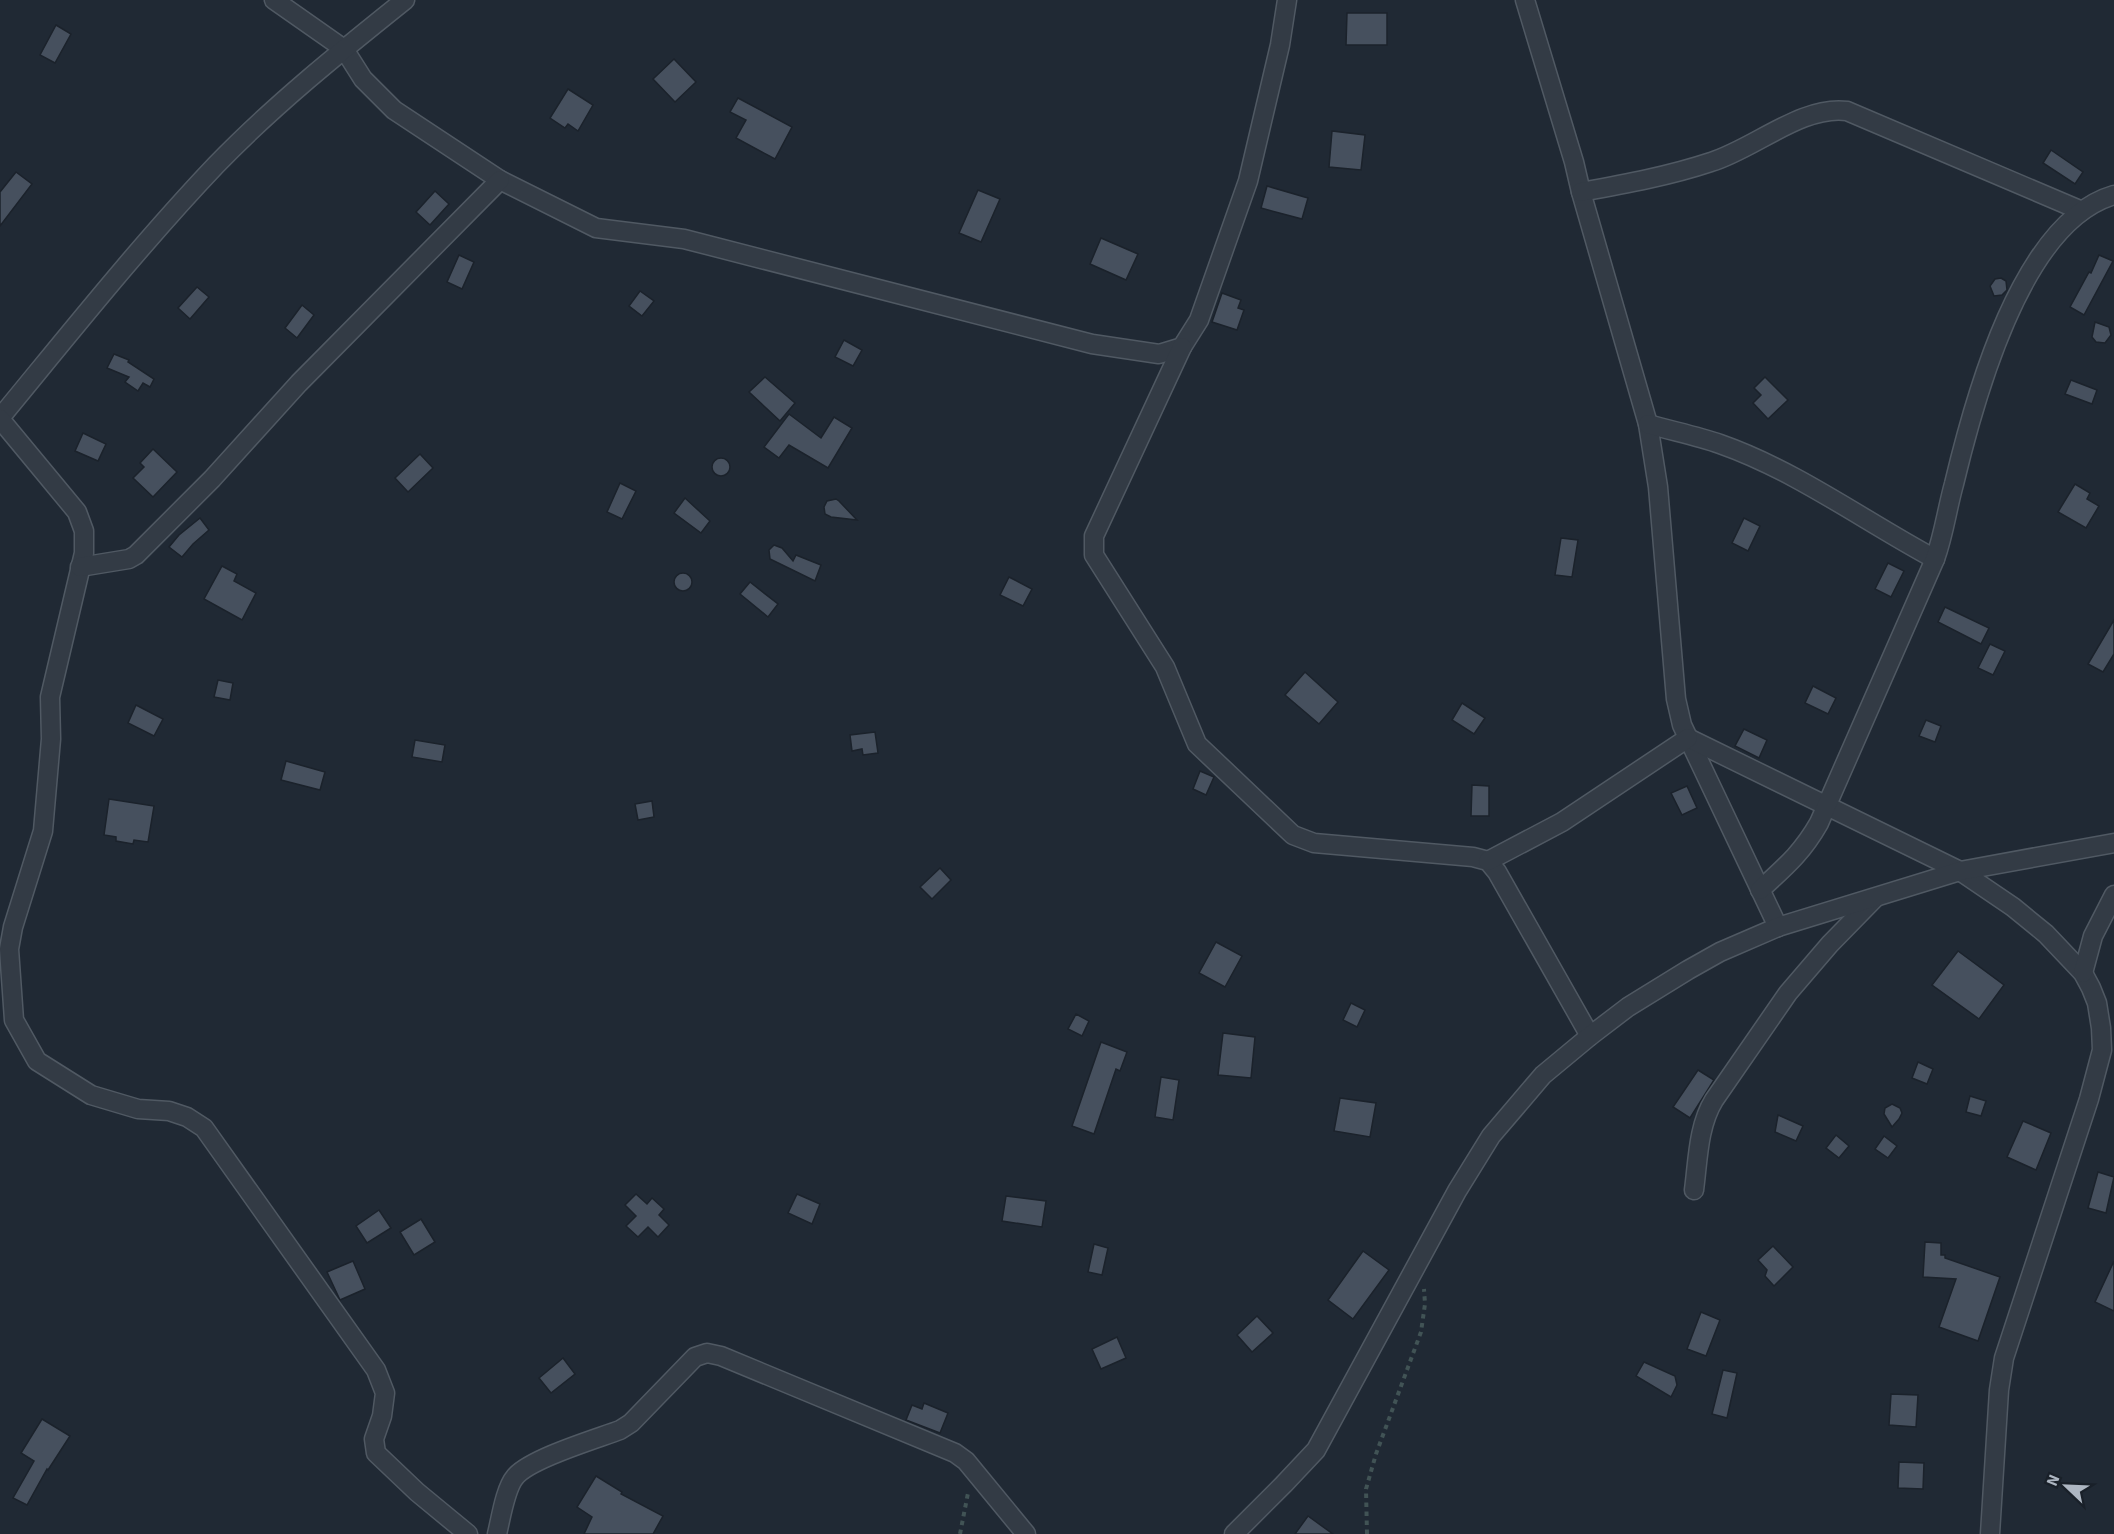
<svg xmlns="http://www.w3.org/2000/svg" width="2114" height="1534" font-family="'Source Sans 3',sans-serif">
<rect width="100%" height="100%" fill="#202934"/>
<g fill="#46505e" stroke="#1b222b" stroke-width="1.5">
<polygon points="1347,13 1387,13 1387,45 1346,45"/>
<polygon points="56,25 71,34 55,63 40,55"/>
<polygon points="674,59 696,82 675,102 653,79"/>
<polygon points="568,89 593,105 578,131 568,124 565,128 550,118"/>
<polygon points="738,98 792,127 775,159 736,138 746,120 730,112"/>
<polygon points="1332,131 1365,135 1361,170 1329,167"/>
<polygon points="2051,150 2083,172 2075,184 2043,163"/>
<polygon points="16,172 32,184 0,226 0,192"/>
<polygon points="1267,186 1308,198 1302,219 1261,208"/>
<polygon points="978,190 1000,199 981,242 959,233"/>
<polygon points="435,191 449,204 430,225 416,212"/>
<polygon points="1101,238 1138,254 1126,280 1090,264"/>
<polygon points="459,255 474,262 462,289 447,282"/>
<polygon points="2099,255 2113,261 2084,315 2070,307 2089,272 2091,273"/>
<polygon points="2001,278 2006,281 2007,290 2002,295 1994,296 1990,286 1995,279"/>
<polygon points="197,287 209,297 190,319 178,308"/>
<polygon points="640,291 654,301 642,316 629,306"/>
<polygon points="1222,293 1241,300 1238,308 1244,310 1237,330 1212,322"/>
<polygon points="302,305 314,315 297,338 285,328"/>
<polygon points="2095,322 2109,327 2111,335 2105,343 2096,342 2092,337"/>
<polygon points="844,340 862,350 853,366 835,357"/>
<polygon points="114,354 129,360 128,362 154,379 150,387 143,383 138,391 125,382 129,377 107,368"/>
<polygon points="765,377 795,403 780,421 749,392"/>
<polygon points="1765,377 1788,400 1768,419 1753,403 1761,395 1754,388"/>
<polygon points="2071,380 2097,390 2092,404 2065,394"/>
<polygon points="789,414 821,438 834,417 852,428 828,468 789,445 779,458 764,447"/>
<polygon points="83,433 106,444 98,461 75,451"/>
<polygon points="153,449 177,472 153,497 133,478 144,467 140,463"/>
<polygon points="420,454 433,468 408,492 395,478"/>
<circle cx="721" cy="467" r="9"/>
<polygon points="620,483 636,491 622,519 607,512"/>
<polygon points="2075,484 2090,493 2087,499 2099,506 2086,528 2058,512"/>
<polygon points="685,498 710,521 701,533 674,513"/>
<polygon points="836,499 839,501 857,520 831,517 825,514 824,507 827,501"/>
<polygon points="200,518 209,530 193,544 182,557 169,547 179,535"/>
<polygon points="1744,518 1760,526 1748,551 1732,543"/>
<polygon points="1561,538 1578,540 1572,577 1555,575"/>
<polygon points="774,545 782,548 793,561 796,555 821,565 815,581 770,559 769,550"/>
<polygon points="1888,563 1904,571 1891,597 1875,589"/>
<polygon points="222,566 237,574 234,581 256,593 242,620 204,599"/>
<circle cx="683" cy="582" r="9"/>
<polygon points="1009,577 1032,589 1023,606 1000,595"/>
<polygon points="750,582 778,604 768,617 740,594"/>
<polygon points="1945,607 1989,628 1981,644 1938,622"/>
<polygon points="2114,620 2114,654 2103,672 2088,664"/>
<polygon points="1990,644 2005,651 1993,675 1978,668"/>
<polygon points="1305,672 1338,702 1319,724 1285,695"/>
<polygon points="218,680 233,683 230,700 214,697"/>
<polygon points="1813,686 1836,698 1828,714 1805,703"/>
<polygon points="1462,703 1485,718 1474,734 1452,720"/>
<polygon points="136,705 163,719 154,736 128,723"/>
<polygon points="1926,720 1941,726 1935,742 1919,736"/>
<polygon points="1744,729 1767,740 1759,758 1735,746"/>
<polygon points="875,732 878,753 863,755 862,749 852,751 850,735"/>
<polygon points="415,740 445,745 442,762 412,757"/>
<polygon points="286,761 325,772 320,790 281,780"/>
<polygon points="1200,771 1214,777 1206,795 1193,789"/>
<polygon points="1472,785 1489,786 1489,816 1471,816"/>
<polygon points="1687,786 1697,808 1682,815 1671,793"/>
<polygon points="109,799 154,806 148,842 134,840 133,844 116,841 116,837 104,835"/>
<polygon points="652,801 654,817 638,820 635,804"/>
<polygon points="940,868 951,880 932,899 920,887"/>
<polygon points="1216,942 1242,956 1225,987 1199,973"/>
<polygon points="1958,951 2004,985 1979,1019 1932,985"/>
<polygon points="1351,1003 1365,1010 1357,1027 1343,1020"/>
<polygon points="1076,1014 1089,1021 1082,1036 1068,1029"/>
<polygon points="1223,1033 1255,1037 1251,1078 1218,1075"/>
<polygon points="1101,1042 1127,1052 1120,1071 1116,1069 1094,1134 1072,1126"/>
<polygon points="1918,1062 1933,1069 1927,1084 1912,1078"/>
<polygon points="1698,1070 1714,1080 1690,1118 1673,1107"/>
<polygon points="1161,1077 1179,1080 1173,1120 1155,1117"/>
<polygon points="1970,1096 1986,1101 1981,1116 1966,1112"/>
<polygon points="1340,1098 1376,1103 1370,1137 1334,1131"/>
<polygon points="1892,1104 1900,1108 1902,1113 1899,1119 1892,1127 1884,1114 1885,1108"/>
<polygon points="1778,1115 1803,1126 1796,1141 1775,1132"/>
<polygon points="2023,1121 2051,1133 2036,1170 2007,1157"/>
<polygon points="1836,1135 1849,1146 1839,1158 1826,1148"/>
<polygon points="1884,1136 1897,1146 1888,1158 1875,1149"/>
<polygon points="2098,1172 2114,1177 2106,1213 2088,1208"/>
<polygon points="636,1194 647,1204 652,1198 664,1209 659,1215 669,1225 658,1237 648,1227 638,1237 626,1226 636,1216 625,1205"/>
<polygon points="797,1194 820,1204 812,1224 788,1213"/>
<polygon points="1006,1196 1046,1201 1042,1227 1002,1221"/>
<polygon points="379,1210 391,1228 367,1243 356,1226"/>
<polygon points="421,1219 435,1242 414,1255 400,1232"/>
<polygon points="1925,1242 1941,1243 1941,1255 1945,1255 1945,1258 2000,1277 1978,1341 1939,1327 1956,1279 1923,1277"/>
<polygon points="1094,1244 1108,1248 1102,1275 1088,1272"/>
<polygon points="1773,1246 1793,1267 1774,1286 1765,1276 1767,1270 1758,1260"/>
<polygon points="1363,1251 1389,1270 1353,1319 1328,1300"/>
<polygon points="353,1261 365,1289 340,1300 327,1272"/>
<polygon points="2114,1261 2114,1311 2095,1302"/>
<polygon points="1701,1312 1720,1320 1706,1356 1687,1349"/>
<polygon points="1257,1316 1273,1333 1252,1352 1237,1335"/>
<polygon points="1117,1337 1126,1358 1101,1369 1092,1349"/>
<polygon points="563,1358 575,1374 551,1393 539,1378"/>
<polygon points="1644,1362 1675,1376 1677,1385 1671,1397 1636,1376"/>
<polygon points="1723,1370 1737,1373 1727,1418 1712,1414"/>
<polygon points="1891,1394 1918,1395 1916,1427 1889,1425"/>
<polygon points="924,1403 948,1413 940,1433 906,1420 912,1405 922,1409"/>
<polygon points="42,1419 70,1436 48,1470 47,1469 27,1505 13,1498 34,1461 21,1453"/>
<polygon points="1899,1462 1924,1463 1923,1489 1898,1488"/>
<polygon points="596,1476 622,1492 621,1494 663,1516 653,1534 584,1534 592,1517 577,1507"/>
<polygon points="1308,1516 1333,1534 1295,1534"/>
</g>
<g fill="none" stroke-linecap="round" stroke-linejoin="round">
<g stroke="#505963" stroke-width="21">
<g id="minor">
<polyline points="274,0 344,49 363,79 394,110 500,180 596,228 684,239 1092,344 1159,354 1182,347 1199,320 1248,181 1280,45 1287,0"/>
<polyline points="1525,0 1574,162 1581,192 1648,424 1658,487 1676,699 1682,725 1778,927"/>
<path d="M1581,192C1625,184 1669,176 1711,162C1754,149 1802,105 1847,111L2082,211"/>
<polyline points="1182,347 1094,536 1094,555 1165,667 1197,744 1293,835 1314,843 1473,857 1488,861 1497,872 1590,1036"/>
<path d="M0,418C70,333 140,245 216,165C274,105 340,52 405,0"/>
<polyline points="0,419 77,512 84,531 84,553 50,697 51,739 43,831 13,927 9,949 14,1020 37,1061 91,1095 138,1109 169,1111 187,1117 204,1128 376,1370 385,1393 382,1416 374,1439 376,1453 417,1492 468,1534"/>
<path d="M1648,424C1672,431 1697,436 1720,444C1797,471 1864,521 1935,559"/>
<polyline points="80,567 129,559 136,555 212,479 299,383 500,180"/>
<polyline points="1688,738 1960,871 2013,907 2046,934 2083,973 2091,988 2097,1003 2101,1028 2102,1050 2089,1099 2004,1358 1999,1390 1990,1534"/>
<polyline points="1488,861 1562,822 1688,738"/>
<path d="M1760,890C1785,867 1802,853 1819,823L1935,559C1944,534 1947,509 1954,484C1974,400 2021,222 2114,195"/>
<polyline points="2083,973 2093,936 2114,895"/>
<path d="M1694,1190C1698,1160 1698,1126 1714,1100L1788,993L1830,944L1875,898"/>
<path d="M497,1534C501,1518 505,1489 515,1477C529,1459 596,1439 620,1430L631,1423L695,1357L707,1353L721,1356L955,1453L966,1461L1026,1534"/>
<polyline points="1234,1534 1284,1484 1316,1450 1457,1191 1491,1136 1543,1075 1590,1036 1628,1007 1688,970 1720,952 1778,927 1960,871 2114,843"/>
</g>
</g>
<g stroke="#415355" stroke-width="4" stroke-dasharray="4.5 4.5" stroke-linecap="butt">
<polyline points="960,1534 968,1493"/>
<polyline points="1367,1534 1366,1489 1376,1454 1421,1332 1425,1304 1424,1289"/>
</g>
<use href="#minor" stroke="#333b45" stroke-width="18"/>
</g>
<g transform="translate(2066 1486) rotate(293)" stroke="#192029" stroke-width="4.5" paint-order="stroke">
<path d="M0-4.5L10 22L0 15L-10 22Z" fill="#adb6c2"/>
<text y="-9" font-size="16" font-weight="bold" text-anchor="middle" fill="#adb6c2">N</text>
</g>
</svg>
